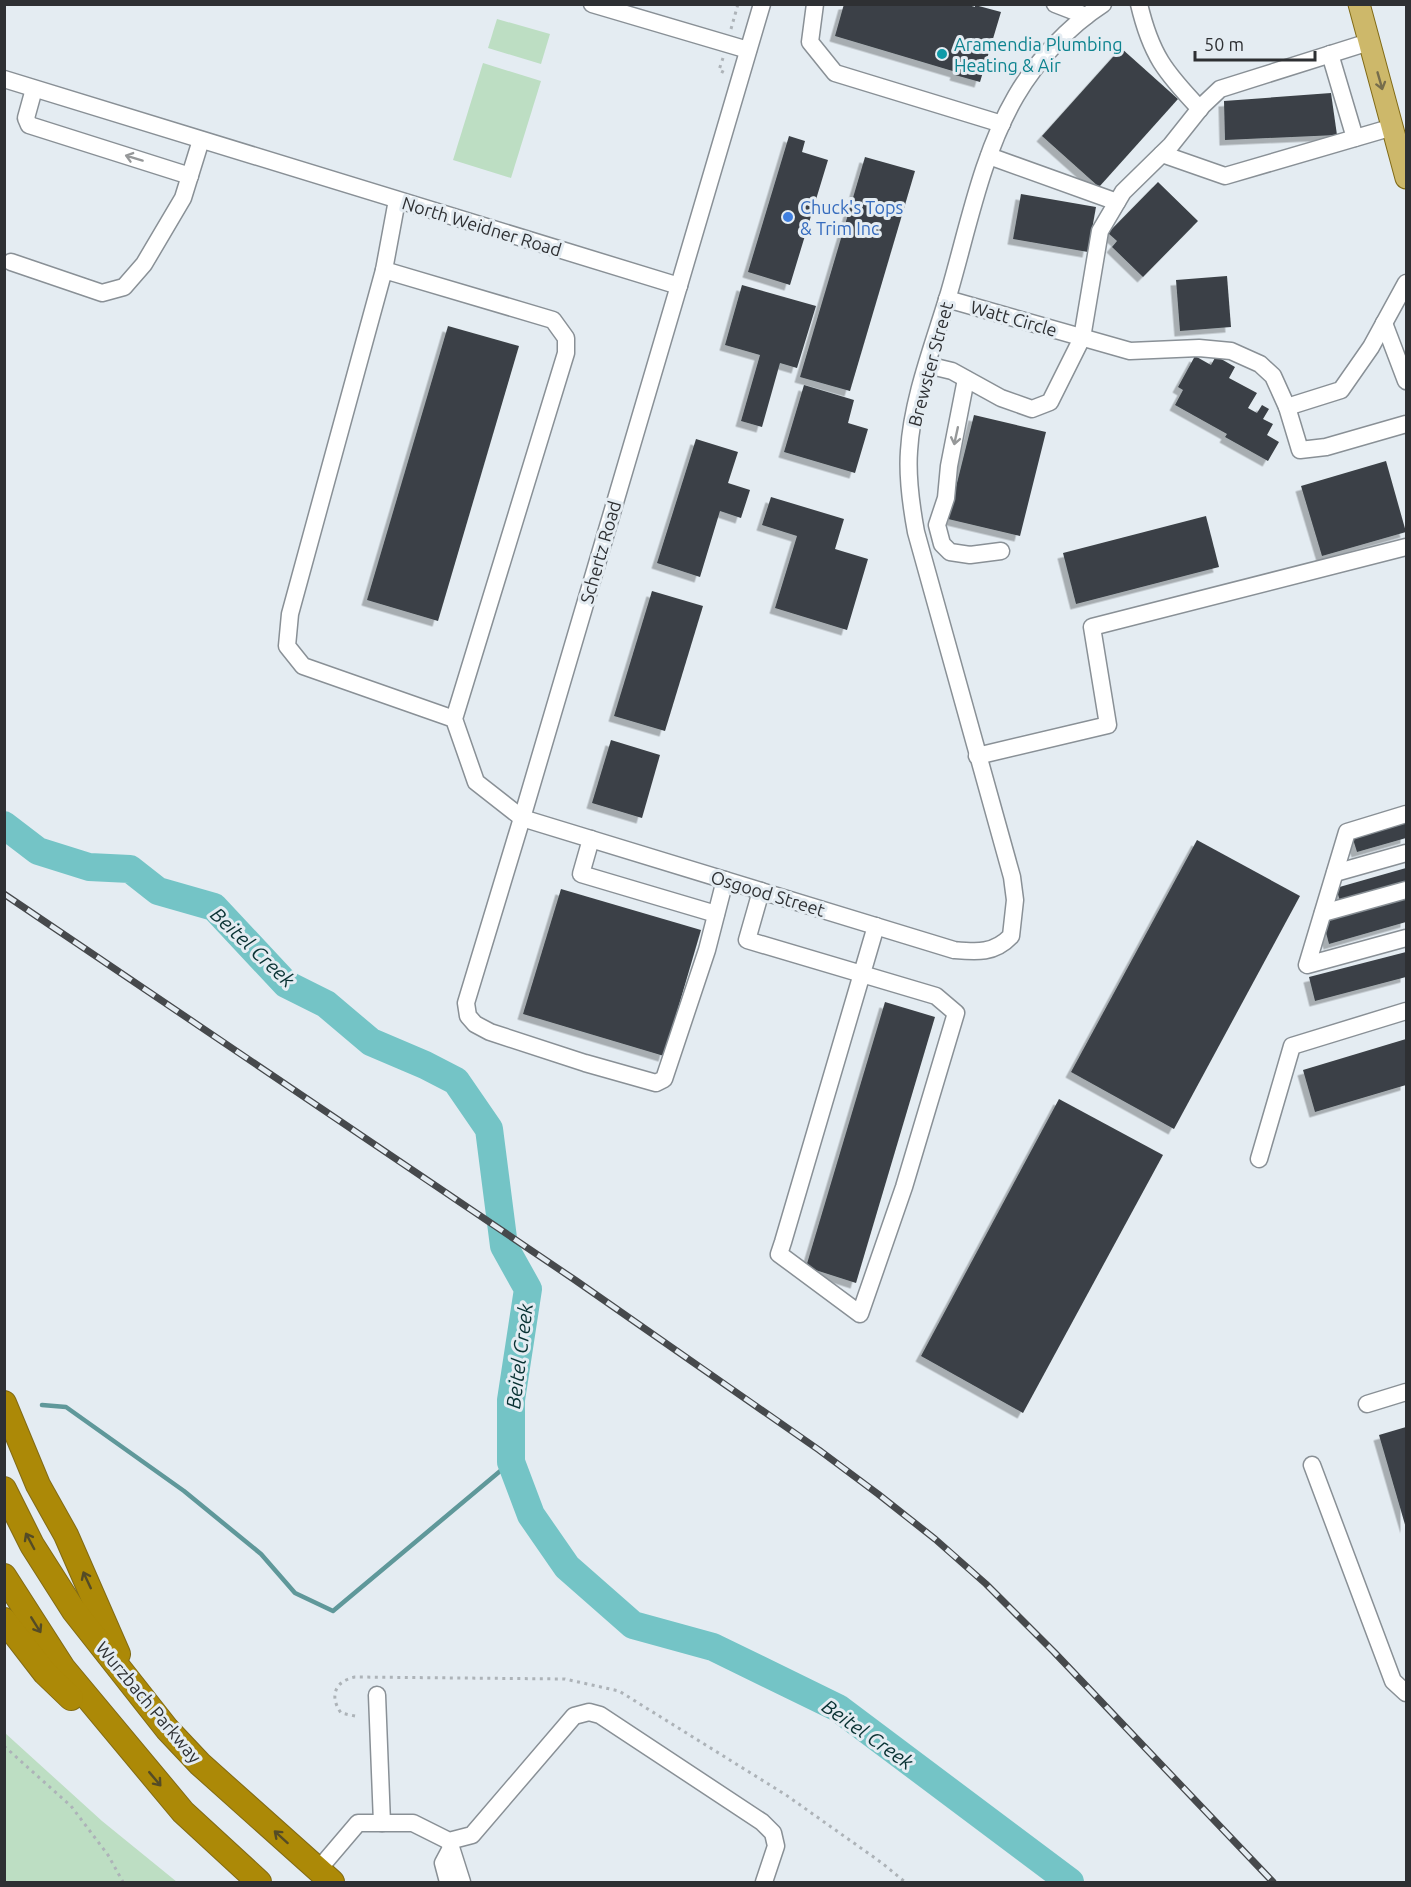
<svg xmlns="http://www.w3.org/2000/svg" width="1411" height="1887" font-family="Ubuntu,sans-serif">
<defs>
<filter id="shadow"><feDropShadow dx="-5.5" dy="5.5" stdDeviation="0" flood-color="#0004"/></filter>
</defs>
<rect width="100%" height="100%" fill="#e4ecf2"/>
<g fill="#bddec3">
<polygon points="497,19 550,34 541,64 488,48"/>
<polygon points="483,63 541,81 511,178 453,160"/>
<polygon points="5,1733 102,1821 177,1882 5,1882"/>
</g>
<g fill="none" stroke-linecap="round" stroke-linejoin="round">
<polyline stroke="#5f989a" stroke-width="4.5" points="42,1405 66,1407 184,1491 261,1554 295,1593 333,1611 511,1462"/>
<polyline stroke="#74c4c6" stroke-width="28" points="4,825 38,851 89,867 130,869 158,891 214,907 286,984 326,1004 371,1042 425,1065 456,1081 489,1129 504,1246 528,1289 511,1400 511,1462 531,1515 567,1567 633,1625 713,1647 838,1708 1070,1882"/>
</g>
<g fill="#3b4146" filter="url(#shadow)">
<polygon points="844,4 965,4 975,7 975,5 1001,12 980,82 955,75 956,72 835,36"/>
<polygon points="1121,48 1178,99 1099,187 1042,136"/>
<polygon points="1331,93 1337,135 1225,140 1224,101"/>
<polygon points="789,136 805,141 802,152 828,160 790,285 748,272"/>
<polygon points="865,157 915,171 850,391 800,377"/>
<polygon points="1158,182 1198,221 1143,277 1112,247 1117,241 1108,233"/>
<polygon points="1021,194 1096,207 1088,252 1013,239"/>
<polygon points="1227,276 1231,327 1180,331 1176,280"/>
<polygon points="742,285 816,306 797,368 780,363 762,427 741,421 760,355 725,345"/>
<polygon points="448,326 519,346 438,621 367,600"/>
<polygon points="1195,356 1211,365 1216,356 1235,367 1229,378 1257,393 1248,408 1257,413 1262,405 1269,409 1263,419 1273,424 1267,435 1279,442 1268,461 1225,437 1227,434 1175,405 1183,390 1178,387"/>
<polygon points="804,385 854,400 848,423 868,429 855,473 784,452"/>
<polygon points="974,415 1046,432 1020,536 948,519"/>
<polygon points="696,439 738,452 728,483 750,490 741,518 720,511 700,577 657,563"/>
<polygon points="1386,461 1406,532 1322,556 1301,486"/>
<polygon points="771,497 844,519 835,549 868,559 847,630 775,608 797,536 762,525"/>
<polygon points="1206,516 1219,567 1076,604 1063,553"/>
<polygon points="652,591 703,606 665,731 614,716"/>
<polygon points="611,740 660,755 642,818 592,803"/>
<polygon points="1406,820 1406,838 1357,852 1352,836"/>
<polygon points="1197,840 1300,896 1174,1129 1071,1072"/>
<polygon points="1406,868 1406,885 1341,904 1336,888"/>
<polygon points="561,889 701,930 664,1056 523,1014"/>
<polygon points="1406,897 1406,922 1329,944 1323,921"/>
<polygon points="1406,952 1406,977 1315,1001 1309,977"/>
<polygon points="885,1002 935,1017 856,1283 806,1267"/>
<polygon points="1406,1039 1406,1085 1315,1112 1303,1070"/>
<polygon points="1059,1099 1163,1155 1023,1413 921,1356"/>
<polygon points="1406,1427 1406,1528 1379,1435"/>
</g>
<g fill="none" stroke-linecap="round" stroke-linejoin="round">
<g stroke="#899096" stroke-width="19">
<g id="minor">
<polyline points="592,4 748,50"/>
<polyline points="815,4 810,42 835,73 1002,124"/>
<polyline points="1055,4 1086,16"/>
<path d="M1139,4C1151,55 1165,72 1200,109"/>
<polyline points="1330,54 1355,138"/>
<polyline points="4,79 679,286"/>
<polyline points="34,89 26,118 29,125 190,176"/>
<polyline points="1162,154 1225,176 1393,127"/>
<polyline points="989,156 1117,202"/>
<polyline points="11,262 102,293 124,287 144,264 183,198 201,140"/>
<polyline points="384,270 397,200"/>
<polyline points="1406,283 1371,347 1341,390 1287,407 1300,450 1326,447 1406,424"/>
<polyline points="947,299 1130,351 1199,348 1231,351 1260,364 1273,376 1287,407"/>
<polyline points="1384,323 1406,381"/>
<polyline points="927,365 952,371 1001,398 1032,409 1050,402 1082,338 1100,231 1123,192 1171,145 1202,106 1220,89 1369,42"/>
<polyline points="966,379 949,466 946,498 937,525 942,544 950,552 970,555 1001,551"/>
<path d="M454,719L303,666L287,646L290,614L384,270L553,320L566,338V353L454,719L476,782L522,818L954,950C976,952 994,954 1011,936L1015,900L1012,877L916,532C911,505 907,478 909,451C912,399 934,343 949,293C968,228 982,154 1016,96C1037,60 1069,26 1103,4"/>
<polyline points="977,756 1108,725 1092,627 1406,547"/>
<polyline points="1406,814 1347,832 1307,965 1406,938"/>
<polyline points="591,839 581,874 716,914"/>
<polyline points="1335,873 1406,853"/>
<polyline points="725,880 707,950 664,1079 656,1083 585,1063 490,1032 475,1024 468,1016 466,1003 522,818 762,4"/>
<polyline points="761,891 747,940 936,996 956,1013 904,1187 860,1314 779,1254 783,1242 876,926"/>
<polyline points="1323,913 1406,890"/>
<polyline points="1259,1159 1292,1046 1406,1011"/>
<polyline points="1367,1404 1406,1392"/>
<polyline points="1312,1465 1393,1681 1406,1693"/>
<polyline points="377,1695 382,1823"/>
<polyline points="449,1841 462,1882"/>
<polyline points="318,1870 358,1823 413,1823 449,1841 472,1835 574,1716 589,1712 600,1715 762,1822 773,1833 776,1846 764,1882"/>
<polyline points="448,1882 443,1863 451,1848"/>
</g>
</g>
<g stroke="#806a16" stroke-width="23">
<polyline id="major" points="1359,4 1406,178"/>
</g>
<g stroke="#806a16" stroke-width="26">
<g id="highway">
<polyline points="4,1403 38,1485 66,1535 118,1654"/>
<polyline points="4,1489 32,1545 74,1611 167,1729 200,1764 332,1882"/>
<polyline points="4,1576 63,1668 183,1812 259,1882"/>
<polyline points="4,1620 45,1673 71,1698"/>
</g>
</g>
<g stroke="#adb3b8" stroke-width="3" stroke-dasharray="3 4.5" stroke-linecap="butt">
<polyline points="731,29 738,4"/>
<polyline points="723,58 719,70 725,73"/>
<path d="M355,1716L341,1713C329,1696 335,1681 355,1677L565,1679L619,1691L786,1795L882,1863L905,1882"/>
<polyline points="4,1746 71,1806 108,1855 123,1882"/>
</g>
<use href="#minor" stroke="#fff" stroke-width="16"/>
<use href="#major" stroke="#cdb86a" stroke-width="21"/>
<use href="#highway" stroke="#ac8907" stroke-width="24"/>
<g stroke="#46494c" stroke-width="7">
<polyline id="rail" points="4,894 575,1280 819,1450 878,1494 935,1539 986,1584 1054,1652 1273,1882"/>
</g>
<use href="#rail" stroke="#e4ecf2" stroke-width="4.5" stroke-dasharray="14" stroke-linecap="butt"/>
</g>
<defs><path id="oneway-shaft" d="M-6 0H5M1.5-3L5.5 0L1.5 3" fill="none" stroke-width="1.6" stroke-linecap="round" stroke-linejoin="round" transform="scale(1.5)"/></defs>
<use stroke="#766d4c" href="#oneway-shaft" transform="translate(1380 81) rotate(74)"/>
<g stroke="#969899">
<use href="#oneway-shaft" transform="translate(134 158) rotate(-163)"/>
<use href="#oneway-shaft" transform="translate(956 436) rotate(102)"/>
</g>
<g stroke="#544b26">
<use href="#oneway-shaft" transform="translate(30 1541) rotate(-118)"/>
<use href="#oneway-shaft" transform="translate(87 1580) rotate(-115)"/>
<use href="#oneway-shaft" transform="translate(36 1625) rotate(58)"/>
<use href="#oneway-shaft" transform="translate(155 1779) rotate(50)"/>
<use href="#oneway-shaft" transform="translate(281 1837) rotate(-138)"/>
</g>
<circle fill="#0f9aa8" stroke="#e4ecf2" stroke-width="2" cx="942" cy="54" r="6"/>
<circle fill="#3f7fe0" stroke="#e4ecf2" stroke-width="2" cx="788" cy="217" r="6"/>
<g text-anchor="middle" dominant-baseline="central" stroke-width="6" stroke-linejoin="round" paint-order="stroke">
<g font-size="18" fill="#0d838f" stroke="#e4ecf2" text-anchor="start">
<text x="954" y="44">Aramendia Plumbing<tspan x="954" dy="21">Heating &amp; Air</tspan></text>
</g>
<g font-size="18" fill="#366cbe" stroke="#e4ecf2" text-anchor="start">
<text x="800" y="207">Chuck's Tops<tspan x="800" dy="21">&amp; Trim Inc</tspan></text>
</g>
<g font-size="18" fill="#2e3033" stroke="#e4ecf2">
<text transform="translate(482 226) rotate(17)">North Weidner Road</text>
<text transform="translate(1014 318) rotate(16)">Watt Circle</text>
<text transform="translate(930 364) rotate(-75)">Brewster Street</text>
<text transform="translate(600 552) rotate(-74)">Schertz Road</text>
<text transform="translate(768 893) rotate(17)">Osgood Street</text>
<text transform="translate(149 1702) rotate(50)">Wurzbach Parkway</text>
</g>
<g font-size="20" font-style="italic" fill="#093233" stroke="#e4ecf2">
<text transform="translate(253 947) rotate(43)">Beitel Creek</text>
<text transform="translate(519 1356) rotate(-83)">Beitel Creek</text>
<text transform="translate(868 1734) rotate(35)">Beitel Creek</text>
</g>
</g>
<rect width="1411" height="1887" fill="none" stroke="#2e3033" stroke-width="12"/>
<path d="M1195 51v9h120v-9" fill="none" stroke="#2e3033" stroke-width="3"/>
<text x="1204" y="51" font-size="18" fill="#2e3033" stroke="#e4ecf2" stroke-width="4.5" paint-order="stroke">50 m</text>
</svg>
